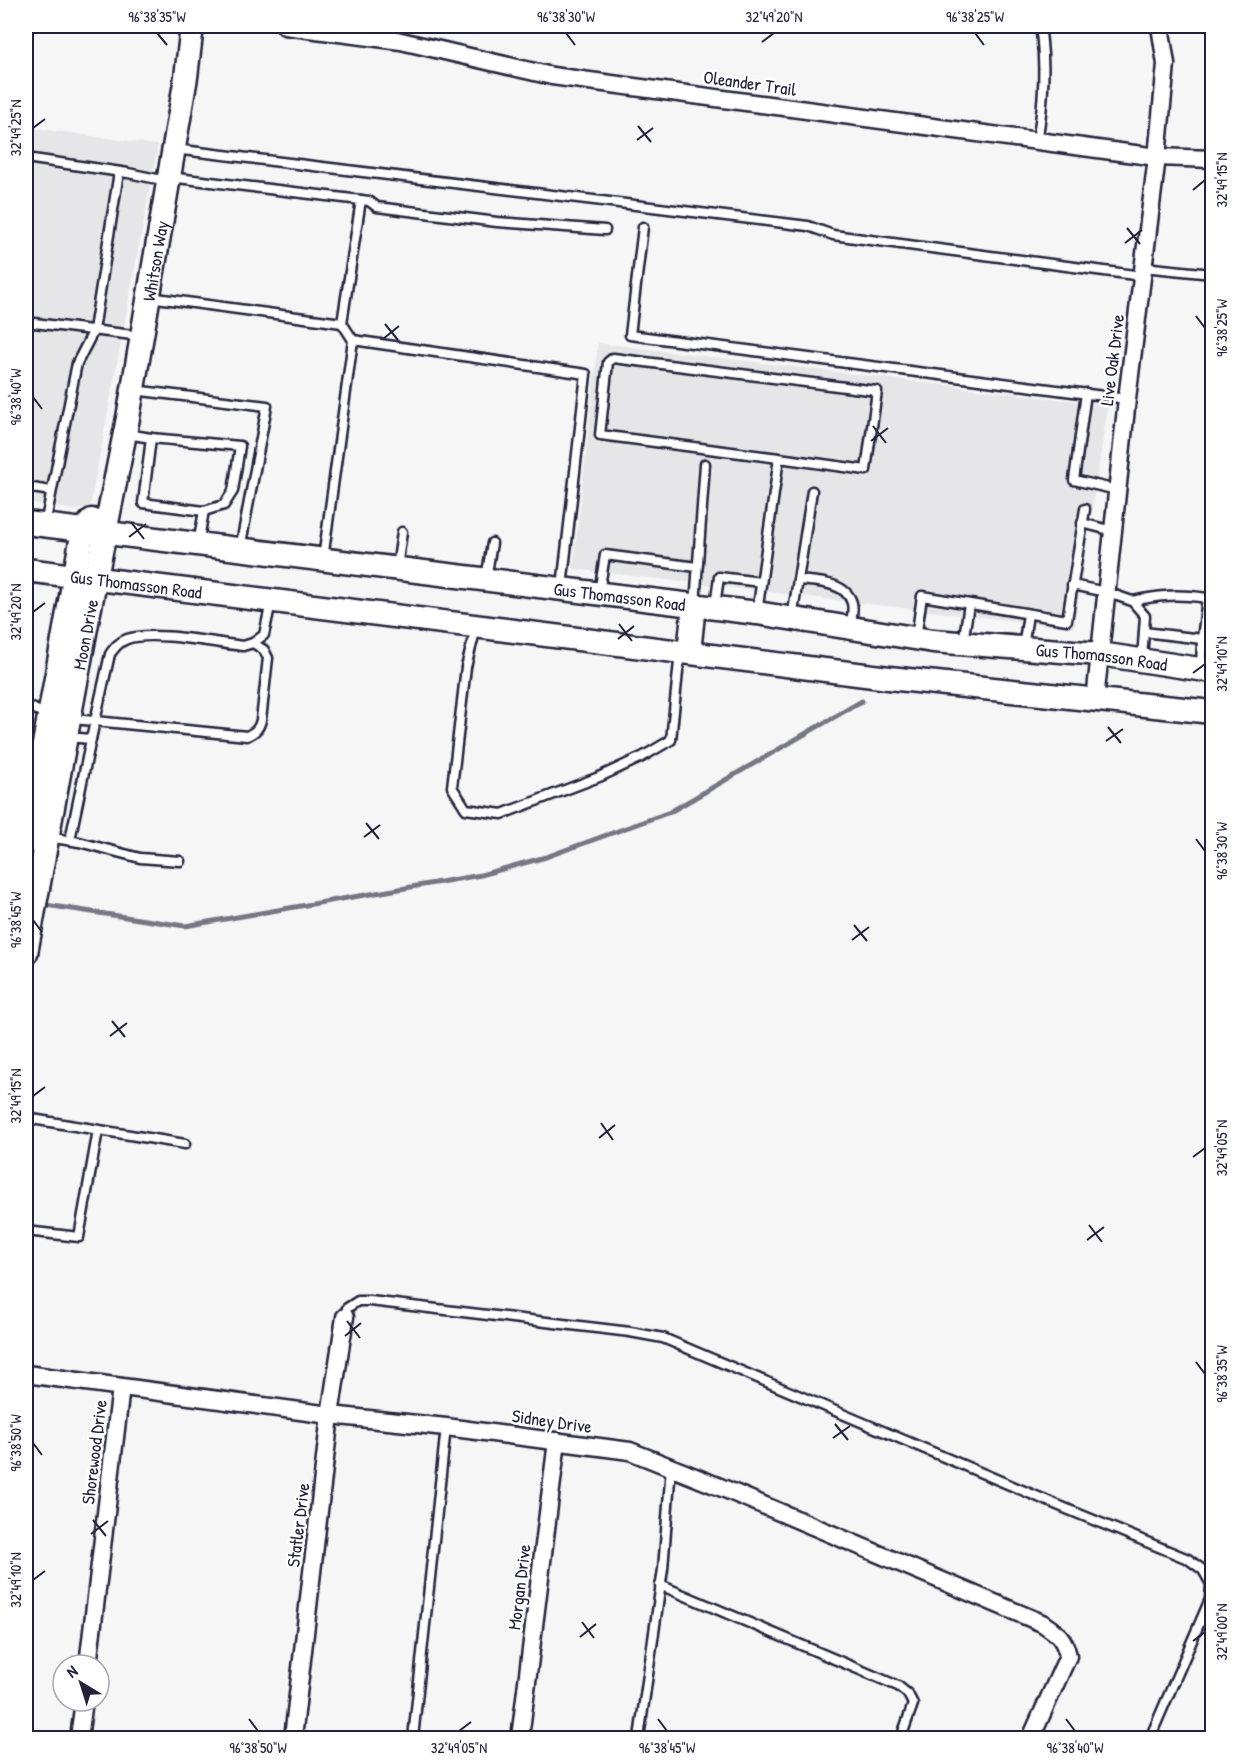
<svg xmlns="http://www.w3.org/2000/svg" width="1238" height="1764" font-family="'Patrick Hand',sans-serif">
<rect width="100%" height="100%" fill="#f6f6f7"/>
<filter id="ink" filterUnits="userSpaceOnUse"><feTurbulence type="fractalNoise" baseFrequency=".0167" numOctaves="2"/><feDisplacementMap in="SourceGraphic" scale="12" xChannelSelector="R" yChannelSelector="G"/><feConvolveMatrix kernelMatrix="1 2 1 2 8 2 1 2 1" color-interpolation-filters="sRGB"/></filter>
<g filter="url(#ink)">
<g fill="#e6e6e9">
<polygon points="26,127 158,145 90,507 76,510 26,502"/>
<polygon points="598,343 1108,405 1074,628 573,569"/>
</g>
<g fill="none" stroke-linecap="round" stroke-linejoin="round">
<polyline stroke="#767685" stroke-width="5" points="39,904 185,926 481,875 546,857 670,812 862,701"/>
<g stroke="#22223b" stroke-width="13">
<g id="lane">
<path d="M1037,141C1044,102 1046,65 1040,26"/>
<polyline points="174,149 808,226 833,235 1142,276"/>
<polyline points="26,158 128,173 167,181"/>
<polyline points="169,177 369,201 377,207 497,222 605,230"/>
<polyline points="643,227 630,335 1127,399"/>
<polyline points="1143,267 1212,274"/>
<polyline points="149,297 342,323 361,200"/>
<polyline points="26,322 141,336"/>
<polyline points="342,323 353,340 586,374 562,587"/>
<polyline points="133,390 267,406 240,549"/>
<polyline points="1086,393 1074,480 1117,490"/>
<polyline points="127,434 151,438 143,503 204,511 198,544"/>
<polyline points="151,438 240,446 233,491 224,505 204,511"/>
<polyline points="26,487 51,491"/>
<polyline points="1082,523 1113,531"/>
<polyline points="45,525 77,363 94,330 119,172"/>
<polyline points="323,559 353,340"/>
<polyline points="397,568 402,532"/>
<polyline points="486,579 492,543"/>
<path d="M798,580C815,582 846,581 852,603C854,610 851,619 851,626"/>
<polyline points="1072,585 1106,592 1132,601 1145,616 1142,660"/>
<polyline points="599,593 605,555 697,567"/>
<path d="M1132,601C1161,595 1178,594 1207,598L1202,639L1201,668"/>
<polyline points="695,605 705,464"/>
<polyline points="715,606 719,577 761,582"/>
<polyline points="757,613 779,458 600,435 608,362 613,358 877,391 866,470 779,458"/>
<polyline points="792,618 812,491"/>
<polyline points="476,628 466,667 452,787 466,809 502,814 599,777 642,757 671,740 680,652"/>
<polyline points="1144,632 1202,639"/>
<polyline points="916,638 922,596 1067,620 1085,509"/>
<polyline points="963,643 969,604"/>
<polyline points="1023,648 1028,614"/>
<polyline points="26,705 47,715"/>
<path d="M72,719L95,721L110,654C115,647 119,642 127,639C152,630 215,643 243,646L253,643L264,635L271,602"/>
<polyline points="67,737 91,739 70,840"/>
<path d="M91,739L95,721L247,736C255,732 259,729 261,720L268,658L264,650L253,643"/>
<polyline points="48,837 79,842 140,858 180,861"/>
<polyline points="26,1118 185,1144"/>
<polyline points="26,1231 79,1237 98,1130"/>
<polyline points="345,1317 347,1308 358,1301 370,1301 630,1332 663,1338 1062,1507 1188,1559 1203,1570 1211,1584 1210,1599 1150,1738"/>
<polyline points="660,1585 898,1686 908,1694 913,1704 901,1738"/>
<polyline points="413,1738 446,1427"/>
<polyline points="639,1738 663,1569 671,1467"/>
</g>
</g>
<g stroke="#22223b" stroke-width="21">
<g id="street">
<polyline points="285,26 401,41 552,76 1157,157 1212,159"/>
<polyline points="1095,700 1127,399 1157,157 1166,64 1160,26"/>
<path d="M26,1374L330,1415L446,1427L630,1451L725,1489L1042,1623C1057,1633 1064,1637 1068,1656L1031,1738"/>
<polyline points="88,1665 121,1387"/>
<polyline points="79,1738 84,1701"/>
<polyline points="293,1738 330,1415 345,1317"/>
<polyline points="520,1738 557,1441"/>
</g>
</g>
<g stroke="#22223b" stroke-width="27">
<g id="secondary">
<path id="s1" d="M26,523L757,613L933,641L1100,654L1212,671"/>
<path id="s2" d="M26,570L889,678L1212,712"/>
<polyline points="689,652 694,605"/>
<polyline points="26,843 83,530 92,520"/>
<path id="s3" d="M26,953L88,617L128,418L186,77L192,26"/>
</g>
</g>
<use href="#lane" stroke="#fff" stroke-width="8"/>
<use href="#street" stroke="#fff" stroke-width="16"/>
<use href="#secondary" stroke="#fff" stroke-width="22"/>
</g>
</g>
<path fill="none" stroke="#22223b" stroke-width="2" d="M157,33L167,45M566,33L575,45M975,33L984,45M762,42L774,33M638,126L651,142M33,128L45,119M637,140L653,128M1193,190L1205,180M1127,228L1140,244M1125,243L1142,230M1196,316L1205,328M385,324L398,340M383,339L399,326M33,397L42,409M873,426L886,443M871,441L888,428M131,522L144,539M129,537L146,524M33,612L45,603M619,624L632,641M618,639L634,626M1193,673L1205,664M1108,727L1121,743M1106,741L1123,729M366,823L379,839M364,837L380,825M1196,839L1205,851M33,920L42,932M854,925L867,941M852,940L869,927M112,1021L125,1037M110,1036L127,1023M33,1096L45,1087M601,1123L613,1140M599,1138L615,1125M1193,1157L1205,1148M1089,1225L1102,1242M1087,1240L1104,1227M347,1321L360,1338M345,1336L361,1323M1196,1362L1205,1374M835,1424L848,1440M833,1438L850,1426M33,1443L42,1455M93,1520L106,1536M91,1534L108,1521M33,1580L45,1571M582,1622L594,1638M580,1637L596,1624M1193,1641L1205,1632M249,1719L258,1731M658,1719L667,1731M1066,1719L1075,1731M459,1731L471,1722"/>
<g text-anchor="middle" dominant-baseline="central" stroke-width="5" stroke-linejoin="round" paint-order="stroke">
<g font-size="18" fill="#22223b" stroke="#fff">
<text transform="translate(750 83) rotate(8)">Oleander Trail</text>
<text stroke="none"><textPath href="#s3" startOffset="704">Whitson Way</textPath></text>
<text transform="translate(1112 360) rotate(-83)">Live Oak Drive</text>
<text stroke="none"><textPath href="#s2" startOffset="111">Gus Thomasson Road</textPath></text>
<text stroke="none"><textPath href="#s1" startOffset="598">Gus Thomasson Road</textPath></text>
<text stroke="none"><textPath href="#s3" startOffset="324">Moon Drive</textPath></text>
<text stroke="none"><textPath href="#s1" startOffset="1084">Gus Thomasson Road</textPath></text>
<text transform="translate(552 1421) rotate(8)">Sidney Drive</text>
<text transform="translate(94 1452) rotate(-83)">Shorewood Drive</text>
<text transform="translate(298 1525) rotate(-83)">Statler Drive</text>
<text transform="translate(519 1587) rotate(-83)">Morgan Drive</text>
</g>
</g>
<rect width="1238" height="1764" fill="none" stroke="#fff" stroke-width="66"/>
<g transform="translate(81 1683) rotate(322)"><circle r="28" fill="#ffffff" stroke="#a7a7b1" stroke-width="1.5"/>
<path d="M0-4.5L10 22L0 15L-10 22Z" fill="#22223b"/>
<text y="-9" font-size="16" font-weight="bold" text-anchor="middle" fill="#22223b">N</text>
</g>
<rect x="33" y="33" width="1172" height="1698" fill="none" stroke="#22223b" stroke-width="2"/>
<g font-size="15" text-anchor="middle" fill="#22223b">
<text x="157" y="22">96°38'35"W</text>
<text x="566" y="22">96°38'30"W</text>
<text x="774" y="22">32°49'20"N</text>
<text x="975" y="22">96°38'25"W</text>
<text transform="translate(16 128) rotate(-90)" y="5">32°49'25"N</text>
<text transform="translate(1222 180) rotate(-90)" y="5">32°49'15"N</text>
<text transform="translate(1222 328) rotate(-90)" y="5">96°38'25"W</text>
<text transform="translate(16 397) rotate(-90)" y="5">96°38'40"W</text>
<text transform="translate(16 612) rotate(-90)" y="5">32°49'20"N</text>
<text transform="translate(1222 664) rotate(-90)" y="5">32°49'10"N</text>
<text transform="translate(1222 851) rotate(-90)" y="5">96°38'30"W</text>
<text transform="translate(16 920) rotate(-90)" y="5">96°38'45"W</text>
<text transform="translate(16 1096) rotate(-90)" y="5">32°49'15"N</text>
<text transform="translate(1222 1148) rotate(-90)" y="5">32°49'05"N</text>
<text transform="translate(1222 1374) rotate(-90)" y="5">96°38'35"W</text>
<text transform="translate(16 1443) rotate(-90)" y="5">96°38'50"W</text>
<text transform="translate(16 1580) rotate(-90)" y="5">32°49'10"N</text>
<text transform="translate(1222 1632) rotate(-90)" y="5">32°49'00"N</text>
<text x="258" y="1753">96°38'50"W</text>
<text x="459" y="1753">32°49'05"N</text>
<text x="667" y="1753">96°38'45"W</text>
<text x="1075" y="1753">96°38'40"W</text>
</g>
</svg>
